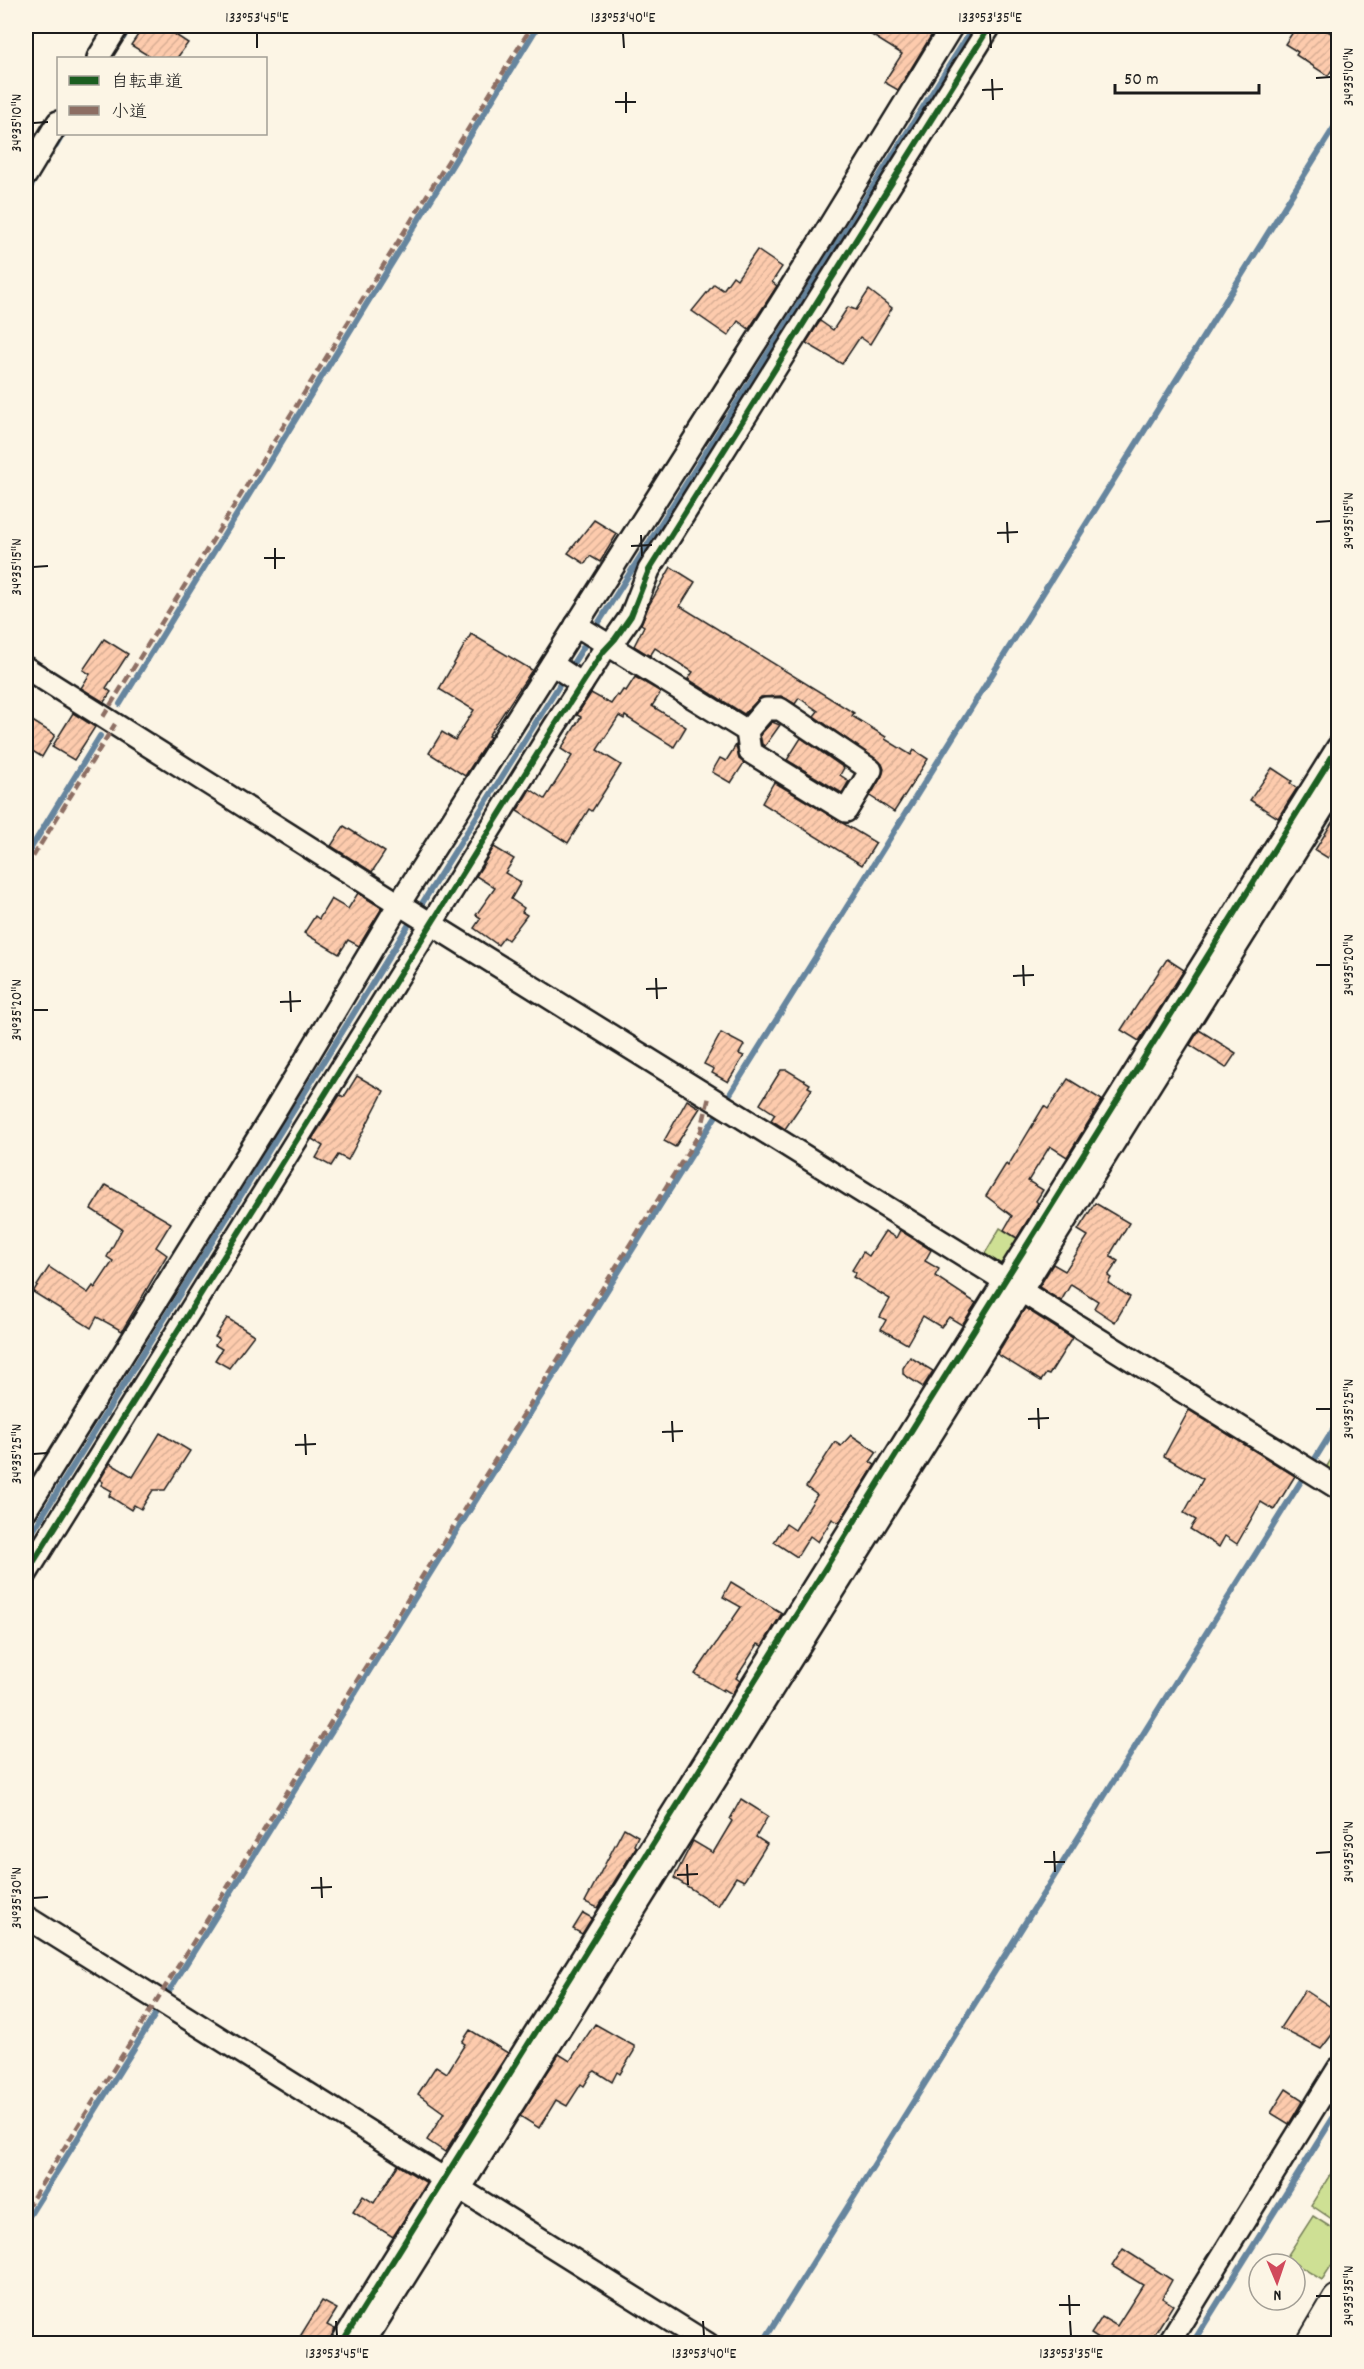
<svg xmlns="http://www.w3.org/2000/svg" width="1364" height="2369" font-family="Dekko,'Klee One',sans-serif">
<defs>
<pattern id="building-hatch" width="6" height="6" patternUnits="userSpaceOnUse" patternTransform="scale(1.5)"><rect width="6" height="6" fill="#fdcbad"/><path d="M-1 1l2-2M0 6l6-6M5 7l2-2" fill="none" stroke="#d8ae94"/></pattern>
</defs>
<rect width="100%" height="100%" fill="#fcf5e5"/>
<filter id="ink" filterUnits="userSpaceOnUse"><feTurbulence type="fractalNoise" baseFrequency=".0167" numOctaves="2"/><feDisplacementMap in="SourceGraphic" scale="12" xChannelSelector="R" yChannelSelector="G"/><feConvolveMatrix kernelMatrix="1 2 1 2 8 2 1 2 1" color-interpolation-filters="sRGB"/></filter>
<g filter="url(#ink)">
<g fill="#cee094" stroke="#757e58" stroke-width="1.5">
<polygon points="1000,1228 1021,1241 1004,1270 981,1260"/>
<polygon points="1338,1448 1338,1480 1324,1471"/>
<polygon points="1338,2162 1338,2223 1311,2205"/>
<polygon points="1313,2216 1338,2232 1338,2255 1322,2280 1286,2258"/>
</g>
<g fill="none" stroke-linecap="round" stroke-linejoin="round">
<g stroke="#66859e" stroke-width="6">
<polyline points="123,38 130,26"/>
<polyline points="56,146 63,134"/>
<polyline points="26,195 36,177"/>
<polyline points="120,704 538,26"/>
<polyline points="1332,780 1338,769"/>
<polyline points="26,856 100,736"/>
<polyline points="730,1094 1338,121"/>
<polyline points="26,1542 411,921 974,26"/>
<polyline points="166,1996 719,1111"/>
<polyline points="26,2221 158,2010"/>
<polyline points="762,2344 1338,1422"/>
<polyline points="1192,2344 1338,2110"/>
</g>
</g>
<g fill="url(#building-hatch)" stroke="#1c1c1c" stroke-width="1.5">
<polygon points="144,26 162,26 188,43 177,58 152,58 131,45"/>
<polygon points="857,26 937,26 898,90 884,82 902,54"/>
<polygon points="1297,26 1320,26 1338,38 1338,60 1328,76 1296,55 1298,52 1285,44"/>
<polygon points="757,250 782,267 772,282 777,286 749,329 738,321 728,336 692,311 714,284 723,290 733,276 737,279"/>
<polygon points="869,290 892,308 870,344 860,337 842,364 806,343 820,321 833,330 848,307 856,310"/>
<polygon points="594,520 617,534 600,562 590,556 585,564 568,553"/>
<polygon points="671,567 695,582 680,606 854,713 852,716 886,737 885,739 911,755 914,750 928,759 894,812 870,796 882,776 884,769 882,764 814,716 818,711 799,698 795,704 781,696 761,697 744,714 688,679 693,672 655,648 650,656 634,646 644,626 641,624 649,605"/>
<polygon points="471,634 532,670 488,736 490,737 465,776 429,753 442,732 455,740 474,710 439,689"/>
<polygon points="104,639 128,654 106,688 111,692 104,702 81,688 90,674 83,670"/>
<polygon points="635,677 661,692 652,706 686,727 674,747 625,716 624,719 619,716 597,750 621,765 592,811 589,809 568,843 517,811 530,789 545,799 572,756 561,749 581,717 577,715 591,693 611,704 617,695 619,696 623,690 626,691"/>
<polygon points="73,713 95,727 74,760 52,747"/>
<polygon points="26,717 55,735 42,757 26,747"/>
<polygon points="772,722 780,725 765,746 762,744 760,735"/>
<polygon points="801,738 844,768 840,775 849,781 842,793 787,760"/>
<polygon points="736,745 739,759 744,763 731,783 712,772 720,758 726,761"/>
<polygon points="1272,768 1292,781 1290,783 1297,788 1278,818 1250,800"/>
<polygon points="774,782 876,843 862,865 762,803"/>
<polygon points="1338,813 1338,840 1328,858 1315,850"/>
<polygon points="344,826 385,852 372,872 331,846"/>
<polygon points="494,847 514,859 505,873 521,882 511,899 524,908 522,912 527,915 508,940 504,937 498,945 474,928 481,918 476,915 495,888 476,876"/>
<polygon points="358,893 382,908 359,946 348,940 339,954 304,933 315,916 319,919 331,899 348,909"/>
<polygon points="1167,959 1184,970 1139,1041 1121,1030"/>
<polygon points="1199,1030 1236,1053 1226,1068 1190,1045"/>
<polygon points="721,1033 744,1045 739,1054 744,1056 728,1082 712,1073 714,1069 704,1064"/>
<polygon points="781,1070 787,1070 810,1084 808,1087 812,1089 785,1129 771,1120 775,1114 760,1104"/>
<polygon points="357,1076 384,1091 348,1160 338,1155 331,1166 316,1158 323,1146 312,1139 340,1095 344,1097"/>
<polygon points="1068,1079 1102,1100 1067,1157 1050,1146 1028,1181 1043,1190 1036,1201 1038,1203 1017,1238 1004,1230 1012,1216 986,1196 1006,1164 1008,1166 1044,1106 1048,1109"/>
<polygon points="687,1100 700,1108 675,1147 664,1141"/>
<polygon points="106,1185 171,1223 156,1247 167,1255 122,1331 97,1317 91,1328 33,1292 49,1267 88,1293 93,1286 95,1288 113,1261 107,1257 122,1229 91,1209"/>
<polygon points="1095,1203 1129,1223 1111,1253 1111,1257 1118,1261 1108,1276 1111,1278 1108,1283 1130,1297 1115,1322 1094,1308 1098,1301 1071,1284 1061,1301 1039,1287 1053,1264 1065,1271 1088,1236 1078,1230"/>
<polygon points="900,1230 931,1250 925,1261 939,1269 935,1276 976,1303 962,1325 949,1317 941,1327 923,1316 907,1344 881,1329 886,1320 880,1317 890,1299 853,1277 856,1273 852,1270 863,1252 869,1256 885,1231 896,1238"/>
<polygon points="1025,1308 1072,1338 1049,1375 1046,1374 1041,1381 997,1354"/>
<polygon points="227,1318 254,1335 229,1368 215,1360 222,1349 215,1345 219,1339 215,1337"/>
<polygon points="910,1357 933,1371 923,1387 903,1374 903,1368"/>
<polygon points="1189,1410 1295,1476 1274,1510 1261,1502 1237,1544 1225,1536 1219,1547 1190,1529 1196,1520 1184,1513 1203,1479 1164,1456"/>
<polygon points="160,1433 190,1451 165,1490 153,1490 141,1509 134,1505 131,1510 109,1496 112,1491 101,1485 103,1482 100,1480 110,1463 133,1477"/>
<polygon points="851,1435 877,1452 870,1462 875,1465 839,1523 832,1519 818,1542 810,1536 797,1557 774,1542 786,1524 795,1530 817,1495 806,1487 835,1442 841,1446"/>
<polygon points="731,1582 782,1613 762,1646 758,1644 736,1678 740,1681 732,1694 724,1689 723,1691 695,1674 741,1607 723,1597"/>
<polygon points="741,1799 768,1816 756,1837 767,1844 744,1881 736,1877 718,1906 674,1878 693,1841 713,1853 732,1821 730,1819"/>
<polygon points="624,1828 638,1836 634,1845 636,1847 598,1908 585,1902"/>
<polygon points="583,1913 592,1918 582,1934 573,1929"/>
<polygon points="1305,1990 1338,2012 1338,2027 1321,2049 1280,2028"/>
<polygon points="595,2024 634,2046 634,2051 620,2074 617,2072 612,2082 595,2071 592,2073 584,2086 581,2084 567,2106 556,2100 539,2128 520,2116 559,2054 570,2061"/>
<polygon points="470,2030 508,2053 445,2152 427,2140 444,2113 418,2094 436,2066 447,2073 465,2044 462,2042"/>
<polygon points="1286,2089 1303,2100 1289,2124 1271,2113"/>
<polygon points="398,2165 427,2183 393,2237 353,2212 363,2196 374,2203"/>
<polygon points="1123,2249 1172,2280 1162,2298 1173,2305 1149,2343 1105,2343 1091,2334 1102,2317 1117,2326 1143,2285 1112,2266"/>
<polygon points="322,2301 337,2309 327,2325 335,2329 328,2343 296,2343"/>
</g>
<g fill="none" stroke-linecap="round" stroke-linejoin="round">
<g stroke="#1c1c1c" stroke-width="26">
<g id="minor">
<polyline points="98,58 118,26"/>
<polyline points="26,175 58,122"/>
<polyline points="576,625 747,731 750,752 846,811 871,770 780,709 766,709 747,731"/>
<polyline points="552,664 582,684"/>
<polyline points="26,668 399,904 1338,1488"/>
<polyline points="26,1510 273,1114 399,904 819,243 952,26"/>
<polyline points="26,1574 554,727 602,653 615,639 631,616 649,570 990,26"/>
<polyline points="26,1917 708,2344"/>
<polyline points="341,2344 1338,747"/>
<polyline points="363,2344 1338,784"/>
<polyline points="1168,2344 1338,2069"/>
</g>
</g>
<g stroke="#1c1c1c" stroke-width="34">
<polyline id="highway" points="1312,2344 1338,2300"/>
</g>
<use href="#minor" stroke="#fcf5e5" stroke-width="21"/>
<use href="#highway" stroke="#fcf5e5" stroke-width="30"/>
<g stroke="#8d6e63" stroke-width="4.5" stroke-dasharray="9 4.5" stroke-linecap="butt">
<polyline points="103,717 532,26"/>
<polyline points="26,868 115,724"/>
<polyline points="26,2209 701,1131 709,1097"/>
</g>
<g stroke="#fcf5e5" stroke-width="10">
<g id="cycleway">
<polyline points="26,1574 554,727 602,653 615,639 631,616 649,570 990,26"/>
<polyline points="341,2344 1338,747"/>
</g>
</g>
<use href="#cycleway" stroke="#1b5e20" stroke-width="6"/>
</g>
</g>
<path fill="none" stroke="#1c1c1c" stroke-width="2" d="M257,33V48M623,33L624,48M990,33L991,48M1316,78L1331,77M992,79L993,100M982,90L1003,89M626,92V113M615,102H636M33,123L48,122M1007,522L1008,543M1316,522L1331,521M997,533L1018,532M641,535L642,556M631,546L652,545M275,548V569M264,558H285M33,567L48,566M1023,965L1024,986M1316,965H1331M1013,976L1034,975M656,978L657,999M646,989L667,988M290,991L291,1012M280,1002L301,1001M33,1010H48M1038,1408L1039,1429M1316,1409H1331M1028,1419L1049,1418M672,1421L673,1442M662,1432L683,1431M305,1434L306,1455M295,1445L316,1444M33,1454L48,1453M1054,1851L1055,1872M1316,1853L1331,1852M1044,1862H1065M687,1864L688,1885M677,1875L698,1874M321,1877L322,1898M311,1888L332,1887M33,1898L48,1897M1069,2295L1070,2315M1316,2296H1331M1059,2305H1080M336,2321L337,2336M703,2321L704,2336M1070,2321L1071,2336"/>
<rect width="1364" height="2369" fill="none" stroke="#fcf5e5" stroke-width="66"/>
<rect x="57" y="57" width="210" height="78" fill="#fcf5e5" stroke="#a29e95" stroke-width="1.5"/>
<rect x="69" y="76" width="30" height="9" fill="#1b5e20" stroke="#a29e95" stroke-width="1.5"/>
<text x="111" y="87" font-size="18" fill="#1c1c1c">自転車道</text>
<rect x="69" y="106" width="30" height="9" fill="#8d6e63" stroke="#a29e95" stroke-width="1.5"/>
<text x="111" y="117" font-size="18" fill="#1c1c1c">小道</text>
<g transform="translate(1277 2282) rotate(178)"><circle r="28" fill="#fcf5e5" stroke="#a29e95" stroke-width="1.5"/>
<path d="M0-4.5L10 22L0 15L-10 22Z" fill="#d1495b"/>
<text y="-9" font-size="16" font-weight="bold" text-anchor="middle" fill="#1c1c1c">N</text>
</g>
<path d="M1115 84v9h144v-9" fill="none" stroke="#1c1c1c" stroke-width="3"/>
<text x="1124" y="84" font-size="18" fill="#1c1c1c" stroke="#fcf5e5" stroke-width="4.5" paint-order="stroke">50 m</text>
<rect x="33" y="33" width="1298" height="2303" fill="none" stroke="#1c1c1c" stroke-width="2"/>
<g font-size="15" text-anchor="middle" fill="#1c1c1c">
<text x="257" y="22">133°53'45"E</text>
<text x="623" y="22">133°53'40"E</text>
<text x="990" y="22">133°53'35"E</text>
<text transform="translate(1348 77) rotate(-90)" y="5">34°35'10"N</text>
<text transform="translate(16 123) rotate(-90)" y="5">34°35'10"N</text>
<text transform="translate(1348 521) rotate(-90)" y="5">34°35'15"N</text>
<text transform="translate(16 567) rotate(-90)" y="5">34°35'15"N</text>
<text transform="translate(1348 965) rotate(-90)" y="5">34°35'20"N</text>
<text transform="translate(16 1010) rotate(-90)" y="5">34°35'20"N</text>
<text transform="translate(1348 1409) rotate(-90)" y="5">34°35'25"N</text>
<text transform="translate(16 1454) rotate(-90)" y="5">34°35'25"N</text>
<text transform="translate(1348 1852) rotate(-90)" y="5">34°35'30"N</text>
<text transform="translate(16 1898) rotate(-90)" y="5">34°35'30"N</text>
<text transform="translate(1348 2296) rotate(-90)" y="5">34°35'35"N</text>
<text x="337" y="2358">133°53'45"E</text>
<text x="704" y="2358">133°53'40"E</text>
<text x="1071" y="2358">133°53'35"E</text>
</g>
</svg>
